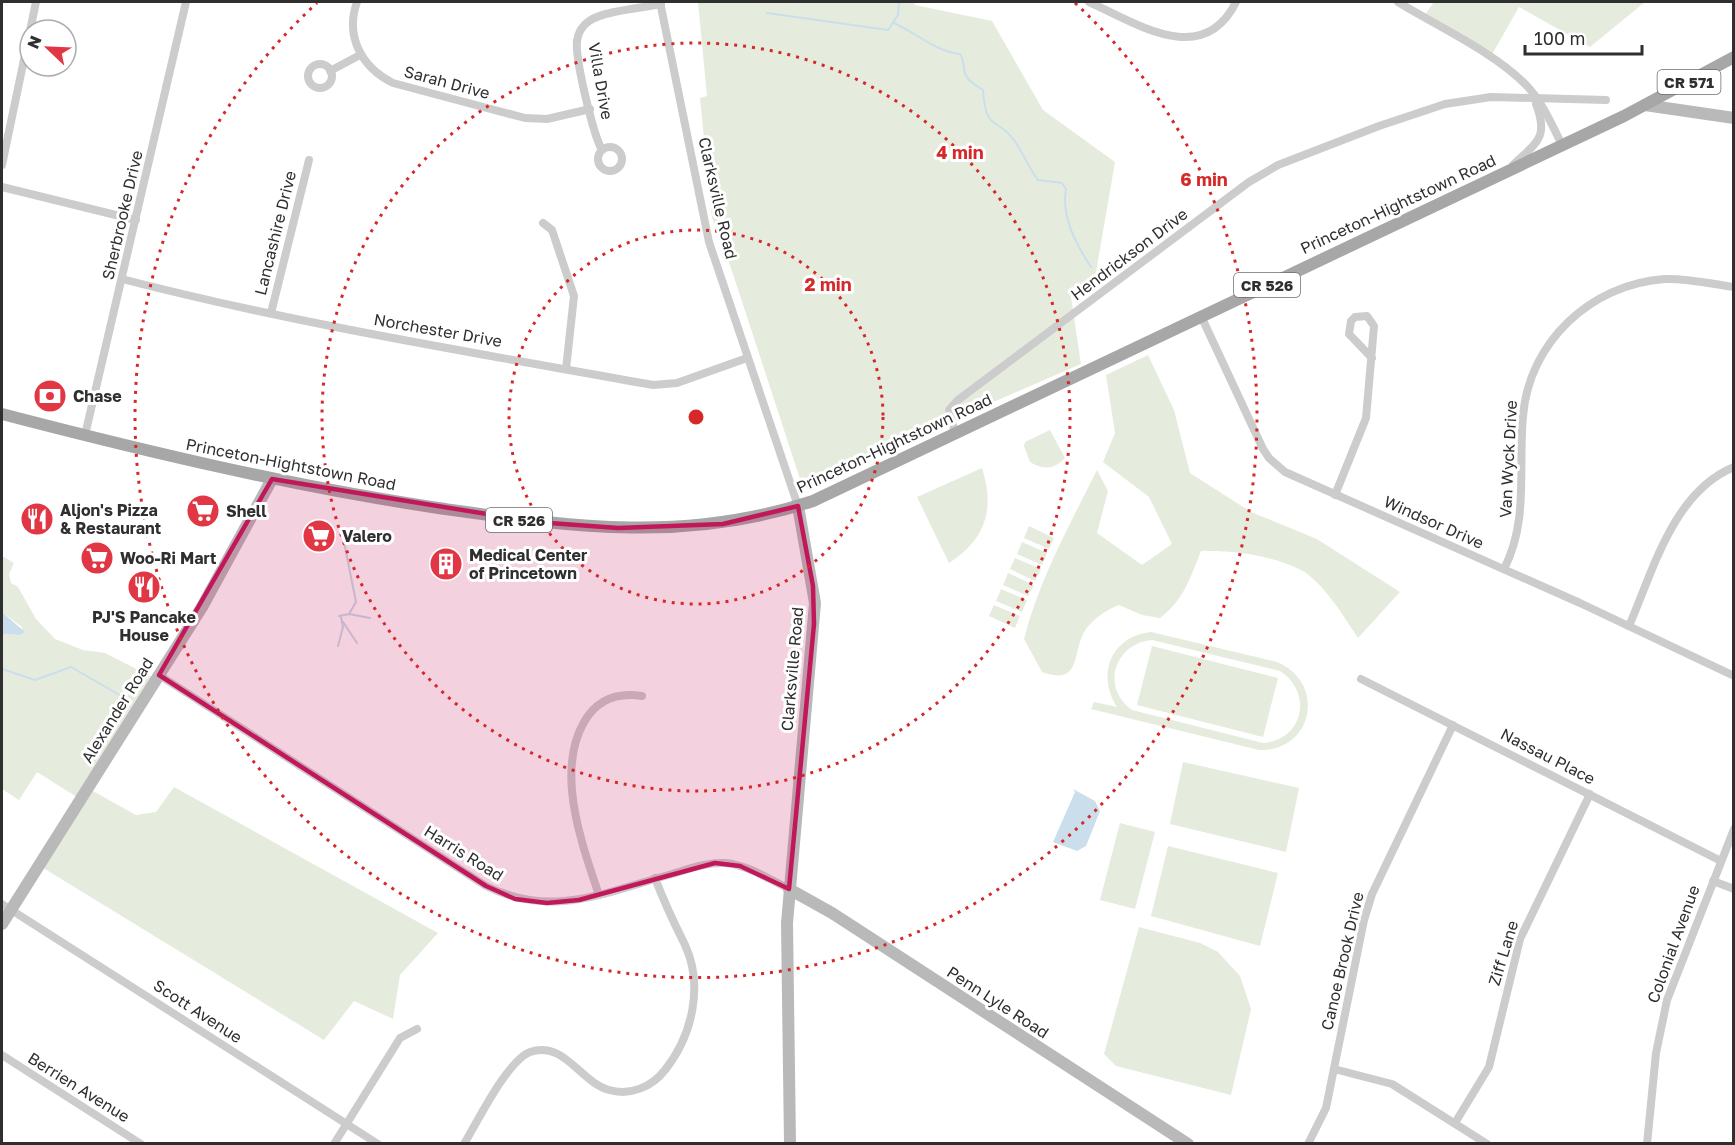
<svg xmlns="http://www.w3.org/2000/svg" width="1735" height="1145" font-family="'Golos Text',sans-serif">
<rect width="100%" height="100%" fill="#fff"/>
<g fill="#e5ecdd" fill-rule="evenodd">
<polygon points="698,2 913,2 915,5 992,21 1043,110 1115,162 1095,278 1071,297 1081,364 802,485 731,268 712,218 700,98 707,96"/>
<polygon points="1434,2 1645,2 1590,47 1519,7 1490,58 1424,16"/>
<path d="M1148,355L1174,410L1190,473L1251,512L1317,539L1400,592L1358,638C1345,618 1322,581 1301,570C1270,555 1234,550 1201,551C1190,578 1184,600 1160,618L1142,615L1119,605C1108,609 1093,619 1086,629C1071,651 1083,687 1042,672L1024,639C1039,580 1070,524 1097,470L1108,491L1097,533L1142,565L1172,544L1149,497L1103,462L1115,433L1106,375Z"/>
<path d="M1050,430L1065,458C1053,470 1044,470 1030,462L1024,446L1025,442Z"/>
<path d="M982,468C995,509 986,539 949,563L917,497Z"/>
<polygon points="1029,526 1054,538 1049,549 1024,538"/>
<polygon points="1022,542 1047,553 1042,565 1017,554"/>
<polygon points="2,556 14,563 9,574 11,583 18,587 36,619 55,639 83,650 105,653 156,679 80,799 37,772 19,800 2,789 2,634 20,635 22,627 2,612"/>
<polygon points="1015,558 1041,569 1035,581 1010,569"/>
<polygon points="1008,573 1034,585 1028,596 1003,585"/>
<polygon points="1001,589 1027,600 1022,612 996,601"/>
<polygon points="994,605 1020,616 1015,628 989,616"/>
<path d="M1151,632L1277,662C1327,683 1313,752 1259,750L1091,709L1094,702L1117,707C1096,675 1111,636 1151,632ZM1152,640L1280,671C1313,692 1304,740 1263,743L1132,710C1100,687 1115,643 1152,640Z"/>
<polygon points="1152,646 1278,678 1263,737 1137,705"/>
<polygon points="1183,762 1299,788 1286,852 1170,824"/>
<polygon points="174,787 438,933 400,975 393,1019 354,1001 324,1040 40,866 93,791 136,815 156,812"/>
<polygon points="1120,823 1155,832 1135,909 1100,900"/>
<polygon points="1168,846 1278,873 1260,946 1151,916"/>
<polygon points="1139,927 1200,943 1218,952 1240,976 1251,1009 1231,1095 1116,1066 1104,1054"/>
</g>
<g fill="#cadeeb">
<polygon points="2,612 25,632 20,635 2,634"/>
<polygon points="1073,789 1095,801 1100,811 1086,846 1077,851 1053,842 1075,792"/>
</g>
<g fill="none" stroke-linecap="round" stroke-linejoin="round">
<g stroke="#cadeeb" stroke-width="2">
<polyline points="767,13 888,30 898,15 899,2"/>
<path d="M894,23C916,33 935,51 960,54C965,61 962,64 965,73C967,81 977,86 983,90C986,135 998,115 1016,143C1024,155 1029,168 1038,180L1062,183L1066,189C1061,217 1076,244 1091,267"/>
<polyline points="349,614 356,602 344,542 348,536 362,532"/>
<polyline points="339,616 349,614 370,618"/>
<polyline points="343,622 357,643"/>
<polyline points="338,646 343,627 341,617"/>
<polyline points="2,669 35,680 71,667 123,697"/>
</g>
<g stroke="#ccc" stroke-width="8">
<path d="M357,2C345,36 361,67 393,83L525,118L547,119L590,109"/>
<polyline points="660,2 709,242 798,506"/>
<path d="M1089,2C1136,23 1203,69 1236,2"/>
<path d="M1398,2C1437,26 1496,53 1527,86C1543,103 1552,125 1562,145"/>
<circle cx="320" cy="76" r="12"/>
<polyline points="330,71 360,55"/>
<circle cx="610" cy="159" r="12"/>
<path d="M602,150C593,134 575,59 577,41C578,33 582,26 589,21C603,11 642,8 661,4"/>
<polyline points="2,165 36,2"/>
<path d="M1513,165C1537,142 1549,138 1536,104"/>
<polyline points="2,187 136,220"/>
<polyline points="543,223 552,230 574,296 566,369"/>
<path d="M122,279C296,324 476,353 653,385L677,383L747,358"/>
<polyline points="271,313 309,160"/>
<polyline points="1201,316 1263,449 1269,458 1285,472 1580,603 1734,676"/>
<polyline points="955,433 949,410 958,400 1249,182 1278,165 1379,126 1445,104 1491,97 1606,100"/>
<polyline points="85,435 186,2"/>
<polyline points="1335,495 1366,418 1374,326 1367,316 1355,317 1351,321 1349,334 1372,358"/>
<path d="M1504,569C1529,521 1518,469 1523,416C1529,342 1591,284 1665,279C1688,278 1711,284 1734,287"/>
<path d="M1629,626C1653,571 1673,492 1734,467"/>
<path d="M159,675L486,886C552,919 606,892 672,874C689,869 707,862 725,863C748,865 769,879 789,889"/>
<polyline points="1361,679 1721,861"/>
<polyline points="1713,881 1734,889"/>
<path d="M599,895C588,863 575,825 572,791C568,744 584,687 642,696"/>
<polyline points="2,904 378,1144"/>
<polyline points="2,1055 141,1144"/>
<polyline points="1334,1069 1392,1084 1487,1144"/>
<polyline points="1455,1123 1489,1067 1520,939 1590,794"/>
<polyline points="334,1144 400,1038 417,1029"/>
<path d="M464,1144C478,1121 507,1061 530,1052C564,1040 580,1082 609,1090C630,1096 652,1087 665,1070C692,1036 704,986 685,945C674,923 664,902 655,878"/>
<polyline points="1308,1144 1326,1108 1364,920 1372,894 1453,725"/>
<polyline points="1647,1144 1656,1053 1667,1000 1734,829"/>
</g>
<g stroke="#b9b9b9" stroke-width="12">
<polyline points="1645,105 1734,118"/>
<polyline points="789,889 832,913 1188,1144"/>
<polyline points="2,924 202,607 272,479"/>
<polyline points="790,1144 787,923 815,603 798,506"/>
</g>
<path stroke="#a7a7a7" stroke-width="12" d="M2,414C148,452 295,487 445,509C574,527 686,543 813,501L1624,116L1734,57"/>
</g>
<path fill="#c2185b" fill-opacity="0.2" stroke="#c2185b" stroke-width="4.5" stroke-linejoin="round" d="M272,479L536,522L618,528L723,524L798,506L813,586L814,624L789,889L740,866L715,863L579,900L547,903L515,899L486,886L159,675Z"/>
<g fill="none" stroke="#d62828" stroke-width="3" stroke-dasharray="3 6">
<circle cx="696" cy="417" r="187"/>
<circle cx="696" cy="417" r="374"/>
<path d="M1075 3A561 561 0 1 1 317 3"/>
</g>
<defs>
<g id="bank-disc" transform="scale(1.725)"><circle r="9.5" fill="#e13643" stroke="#fff"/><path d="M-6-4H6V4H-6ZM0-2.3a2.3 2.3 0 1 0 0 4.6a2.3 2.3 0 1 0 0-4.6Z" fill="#fff"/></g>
<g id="supermarket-disc" transform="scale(1.725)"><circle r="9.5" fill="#e13643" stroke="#fff"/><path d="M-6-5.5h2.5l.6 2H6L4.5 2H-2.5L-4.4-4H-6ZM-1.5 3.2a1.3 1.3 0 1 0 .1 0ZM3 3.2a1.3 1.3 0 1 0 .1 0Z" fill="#fff"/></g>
<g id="restaurant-disc" transform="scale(1.725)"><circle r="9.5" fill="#e13643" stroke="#fff"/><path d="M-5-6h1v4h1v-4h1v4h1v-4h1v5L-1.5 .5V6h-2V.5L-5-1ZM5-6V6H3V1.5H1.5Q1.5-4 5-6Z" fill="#fff"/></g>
<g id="building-disc" transform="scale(1.725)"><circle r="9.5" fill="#e13643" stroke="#fff"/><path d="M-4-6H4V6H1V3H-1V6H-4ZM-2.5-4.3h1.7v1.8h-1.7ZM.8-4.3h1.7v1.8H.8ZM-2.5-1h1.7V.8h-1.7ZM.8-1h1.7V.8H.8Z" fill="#fff"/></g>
</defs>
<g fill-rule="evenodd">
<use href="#bank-disc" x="50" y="396"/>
<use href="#supermarket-disc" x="203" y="511"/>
<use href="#restaurant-disc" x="37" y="519"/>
<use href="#supermarket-disc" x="319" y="536"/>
<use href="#supermarket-disc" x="97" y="558"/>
<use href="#building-disc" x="446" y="564"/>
<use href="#restaurant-disc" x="144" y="587"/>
</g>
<g text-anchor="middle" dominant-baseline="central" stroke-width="6" stroke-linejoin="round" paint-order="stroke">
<g fill="#fff" stroke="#6d6d6d" stroke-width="1.5">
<rect x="1657.5" y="70" width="63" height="24" rx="4.5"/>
<rect x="1234" y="273" width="66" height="24" rx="4.5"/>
<rect x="486" y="508" width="66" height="24" rx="4.5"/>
</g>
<g font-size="15" font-weight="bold" fill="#2f2f2f">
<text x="1689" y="82">CR 571</text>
<text x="1267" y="285">CR 526</text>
<text x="519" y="520">CR 526</text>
</g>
<g font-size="16" fill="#2f2f2f" stroke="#fff">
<text transform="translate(601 81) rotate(80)">Villa Drive</text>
<text transform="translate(447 82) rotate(15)">Sarah Drive</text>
<text transform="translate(718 198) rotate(77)">Clarksville Road</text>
<text transform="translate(1398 204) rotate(-25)">Princeton-Hightstown Road</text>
<text transform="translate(122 215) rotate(-77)">Sherbrooke Drive</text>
<text transform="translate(275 233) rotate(-76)">Lancashire Drive</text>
<text transform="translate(1129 254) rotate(-37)">Hendrickson Drive</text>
<text transform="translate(438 330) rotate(10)">Norchester Drive</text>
<text transform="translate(894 443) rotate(-25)">Princeton-Hightstown Road</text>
<text transform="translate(1508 459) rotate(-87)">Van Wyck Drive</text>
<text transform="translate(291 464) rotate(11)">Princeton-Hightstown Road</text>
<text transform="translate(1434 522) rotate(24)">Windsor Drive</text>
<text transform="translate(792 669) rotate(-85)">Clarksville Road</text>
<text transform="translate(117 710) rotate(-58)">Alexander Road</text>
<text transform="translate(1548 756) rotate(27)">Nassau Place</text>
<text transform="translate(464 853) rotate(32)">Harris Road</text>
<text transform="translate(1673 944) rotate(-70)">Colonial Avenue</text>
<text transform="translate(1503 953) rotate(-73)">Ziff Lane</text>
<text transform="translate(1342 961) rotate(-77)">Canoe Brook Drive</text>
<text transform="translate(998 1002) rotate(33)">Penn Lyle Road</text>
<text transform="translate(198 1011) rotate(33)">Scott Avenue</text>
<text transform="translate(79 1087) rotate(32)">Berrien Avenue</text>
</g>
<g font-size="16" font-weight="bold" fill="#2f2f2f" stroke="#fff" text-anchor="start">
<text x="73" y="396">Chase</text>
<text x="60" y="510">Aljon's Pizza<tspan x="60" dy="18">&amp; Restaurant</tspan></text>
<text x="226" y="511">Shell</text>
<text x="342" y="536">Valero</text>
<text x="469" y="555">Medical Center<tspan x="469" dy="18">of Princetown</tspan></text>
<text x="120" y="558">Woo-Ri Mart</text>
<text x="144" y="617" text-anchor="middle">PJ'S Pancake<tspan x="144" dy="18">House</tspan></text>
</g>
</g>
<circle cx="696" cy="417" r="9" fill="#d62828" stroke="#fff" stroke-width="3"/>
<g font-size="18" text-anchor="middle" font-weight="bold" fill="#d62828" stroke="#fff" stroke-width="6" stroke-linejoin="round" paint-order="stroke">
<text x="960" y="159">4 min</text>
<text x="1204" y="186">6 min</text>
<text x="828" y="291">2 min</text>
</g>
<rect width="1735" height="1145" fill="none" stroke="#2f2f2f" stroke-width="6"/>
<g transform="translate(48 48) rotate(293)"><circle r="28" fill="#ffffff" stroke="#acacac" stroke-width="1.5"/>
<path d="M0-4.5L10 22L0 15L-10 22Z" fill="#e13643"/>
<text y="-9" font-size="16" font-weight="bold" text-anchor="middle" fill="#2f2f2f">N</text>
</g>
<path d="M1525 45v9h117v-9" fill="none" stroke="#2f2f2f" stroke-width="3"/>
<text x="1534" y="45" font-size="18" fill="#2f2f2f" stroke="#ffffff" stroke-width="4.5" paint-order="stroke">100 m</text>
</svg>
